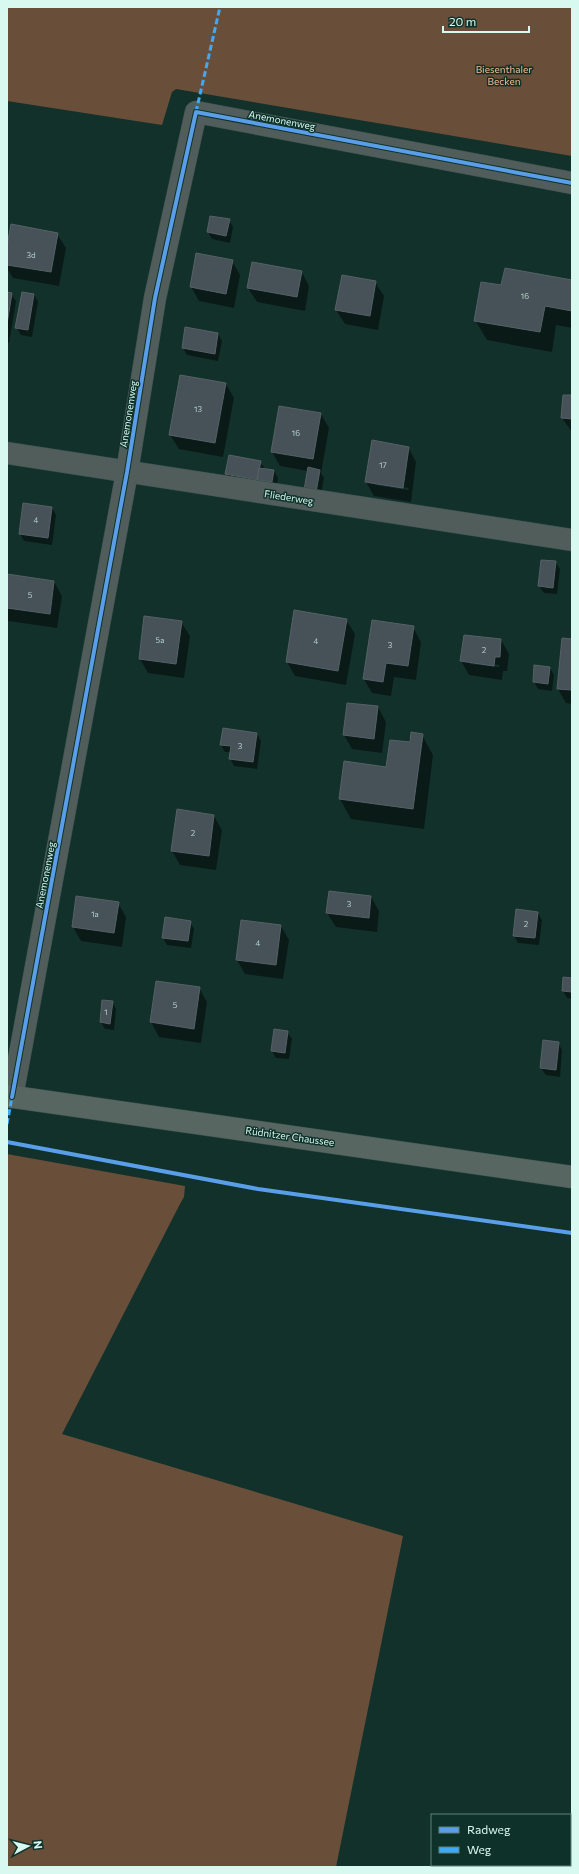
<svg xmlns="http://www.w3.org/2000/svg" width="579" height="1874" font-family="Commissioner,sans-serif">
<rect width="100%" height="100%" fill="#13312b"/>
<g fill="#694e39">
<polygon points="7,7 572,7 572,156 176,89 172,92 162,125 7,101"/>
<polygon points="7,1154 185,1186 184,1197 180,1204 62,1434 403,1536 336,1867 7,1867"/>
</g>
<g fill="#0007" fill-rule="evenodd">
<polygon points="210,217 229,220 233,227 230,243 212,239 208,232"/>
<polygon points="57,234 66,248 59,286 13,278 7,268 7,252"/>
<polygon points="232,261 240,275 234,308 199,301 191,287"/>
<polygon points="301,271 309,286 305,311 257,302 248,288"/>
<polygon points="572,281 572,328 556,325 552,352 487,340 475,320 502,287"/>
<polygon points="375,282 384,296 378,330 345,324 336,310"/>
<polygon points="7,293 11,294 16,301 9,343 7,343"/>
<polygon points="34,294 38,302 32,337 21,335 17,328"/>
<polygon points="218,334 222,341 218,361 187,355 183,348"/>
<polygon points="226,384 234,398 223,457 179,449 170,435"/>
<polygon points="572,396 572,432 562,418"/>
<polygon points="321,414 329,428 321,473 324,478 320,499 308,471 280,466 272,452"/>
<path d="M408,447L416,462L411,502L374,496L366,482ZM375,483L409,488L408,490L375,485Z"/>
<polygon points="260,462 265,469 274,471 278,478 276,489 231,481 227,474"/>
<polygon points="52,508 56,515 52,545 24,541 20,534"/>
<polygon points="555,562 560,569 557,594 544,593 539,586"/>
<polygon points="7,575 54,582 62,596 57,628 8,621"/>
<polygon points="346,620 355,634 346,685 295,676 287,662"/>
<polygon points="181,622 190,636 184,678 148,673 140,659"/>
<polygon points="413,627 421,642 416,680 394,677 391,696 372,693 364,679"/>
<path d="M465,636L501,640L509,654L507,671H503L502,680L469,675L461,661ZM470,662L499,665V667L470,664Z"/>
<polygon points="572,640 572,704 566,703 558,689"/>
<polygon points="550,668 554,675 552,691 538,689 534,682"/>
<polygon points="378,707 386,722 382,753 352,749 344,735"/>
<polygon points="257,734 261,741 257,769 234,766 230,758 231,752 225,752 221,745"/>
<polygon points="422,735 433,755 424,829 351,819 340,799 387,768 411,743"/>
<polygon points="214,816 222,830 216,870 180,865 172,851"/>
<polygon points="371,897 379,911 377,932 336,927 327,913"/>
<polygon points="118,903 126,917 122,947 81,941 73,927"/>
<polygon points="537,912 542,920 539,945 518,943 514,936"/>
<polygon points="190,922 194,929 191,948 167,945 163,938"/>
<polygon points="281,926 289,940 283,979 245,974 237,960"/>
<polygon points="564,978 572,979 572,999 567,998 563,991"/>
<polygon points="156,982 199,988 207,1002 201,1043 159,1037 151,1022"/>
<polygon points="103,1001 112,1002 116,1009 114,1030 105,1029 101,1022"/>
<polygon points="287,1032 292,1039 289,1059 276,1058 272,1051"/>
<polygon points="558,1043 562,1050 560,1077 546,1075 541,1068"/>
</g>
<g fill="#475258" stroke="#566167">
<polygon points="210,216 230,219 226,236 207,232"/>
<polygon points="11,224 58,233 51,272 7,265 7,246"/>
<polygon points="196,253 233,260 226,294 190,287"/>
<polygon points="252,262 302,271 297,297 247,288"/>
<polygon points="505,268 572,280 572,311 545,306 540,332 474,321 481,282 501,285"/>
<polygon points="342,275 376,281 370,316 335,310"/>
<polygon points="7,292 12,293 7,324"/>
<polygon points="22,292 34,294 28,330 15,328"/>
<polygon points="185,327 218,333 215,354 182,348"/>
<polygon points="180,375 226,383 215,443 169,435"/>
<polygon points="563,395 572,395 572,419 561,418"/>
<polygon points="279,406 321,413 313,459 271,452"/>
<polygon points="372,440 409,447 403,488 365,482"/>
<polygon points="229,455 261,461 257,480 225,474"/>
<polygon points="308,467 320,470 316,492 304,490"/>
<polygon points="259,468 274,470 272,482 257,480"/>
<polygon points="23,503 52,507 48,538 19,534"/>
<polygon points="541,560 556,561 553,588 538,586"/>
<polygon points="7,574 54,581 50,614 7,608"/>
<polygon points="294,610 347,619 338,671 286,662"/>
<polygon points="144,616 182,621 176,664 139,659"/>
<polygon points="372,620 414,626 408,666 386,663 383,682 363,679"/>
<polygon points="464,635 501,639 500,657 495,657 494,666 460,661"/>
<polygon points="562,638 572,639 572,690 557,689"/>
<polygon points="534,665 550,667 548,684 533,682"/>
<polygon points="347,703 378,706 374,739 343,735"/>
<polygon points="223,728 257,733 253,762 229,759 231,746 220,745"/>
<polygon points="411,732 423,734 413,809 339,799 344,761 386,767 390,740 410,742"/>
<polygon points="177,809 214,815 209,856 171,851"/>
<polygon points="329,891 371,896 369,918 326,913"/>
<polygon points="76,896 119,902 114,933 72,927"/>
<polygon points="516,909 538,912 535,938 513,936"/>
<polygon points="165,917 191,921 188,941 162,938"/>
<polygon points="241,920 281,925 276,965 236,960"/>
<polygon points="563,977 572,978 572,992 562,991"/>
<polygon points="156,981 200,987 194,1029 150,1022"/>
<polygon points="102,1000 113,1001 110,1024 100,1022"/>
<polygon points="274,1029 288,1031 285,1053 271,1051"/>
<polygon points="543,1040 559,1042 556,1070 540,1068"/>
</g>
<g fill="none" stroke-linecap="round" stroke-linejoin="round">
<g stroke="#354e49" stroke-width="23">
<g id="street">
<polyline points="7,453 572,540"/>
<polyline points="12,1097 127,472 155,298 196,112 572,183"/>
</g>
</g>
<g stroke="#354e49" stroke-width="23">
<polyline id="secondary" points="7,1096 572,1177"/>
</g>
<use href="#street" stroke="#505d5a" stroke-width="22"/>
<use href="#secondary" stroke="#576661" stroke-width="22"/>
<g stroke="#3fa9f5" stroke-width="3" stroke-dasharray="6 3" stroke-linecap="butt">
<polyline points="196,112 220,7"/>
<polyline points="7,1124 12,1097"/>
</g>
<g stroke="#0e322a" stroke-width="6">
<g id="cycleway">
<polyline points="12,1097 127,472 155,298 196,112 572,183"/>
<polyline points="7,1142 258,1189 572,1233"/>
</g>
</g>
<use href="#cycleway" stroke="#5a9eea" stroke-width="4"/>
</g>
<g text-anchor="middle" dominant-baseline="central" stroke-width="3" stroke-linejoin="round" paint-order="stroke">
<g font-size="8" fill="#b4cfc9">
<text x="31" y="255">3d</text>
<text x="525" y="296">16</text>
<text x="198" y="409">13</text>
<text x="296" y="433">16</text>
<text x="383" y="465">17</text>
<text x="36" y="520">4</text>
<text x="30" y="595">5</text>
<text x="160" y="640">5a</text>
<text x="316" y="641">4</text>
<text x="390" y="645">3</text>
<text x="484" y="650">2</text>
<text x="240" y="746">3</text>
<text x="193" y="833">2</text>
<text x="349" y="904">3</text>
<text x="95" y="914">1a</text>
<text x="526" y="924">2</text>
<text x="258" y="943">4</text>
<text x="175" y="1005">5</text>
<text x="106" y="1012">1</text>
</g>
<g font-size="10" fill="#f8b98d" stroke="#0e322a">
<text x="504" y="69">Biesenthaler<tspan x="504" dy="12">Becken</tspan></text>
</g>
<g font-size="10" fill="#d8f9ef" stroke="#0e322a">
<text transform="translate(282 120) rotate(11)">Anemonenweg</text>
<text transform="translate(128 414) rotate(-81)">Anemonenweg</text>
<text transform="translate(289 497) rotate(9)">Fliederweg</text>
<text transform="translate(45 875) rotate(-79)">Anemonenweg</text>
<text transform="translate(290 1136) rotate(8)">Rüdnitzer Chaussee</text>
</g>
</g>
<rect width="579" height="1874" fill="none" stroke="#d8f9ef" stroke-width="16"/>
<rect x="431" y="1814" width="140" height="52" fill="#0e322a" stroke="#5f8279"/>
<rect x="439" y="1827" width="20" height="6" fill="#5a9eea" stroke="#5f8279"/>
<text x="467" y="1834" font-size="12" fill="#d8f9ef">Radweg</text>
<rect x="439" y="1847" width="20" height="6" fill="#3fa9f5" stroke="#5f8279"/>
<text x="467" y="1854" font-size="12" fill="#d8f9ef">Weg</text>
<g transform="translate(28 1846) rotate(83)" stroke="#0e322a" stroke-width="3" paint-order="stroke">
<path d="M0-3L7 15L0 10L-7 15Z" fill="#d8f9ef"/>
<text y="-6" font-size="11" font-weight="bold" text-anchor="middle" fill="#d8f9ef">N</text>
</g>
<path d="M443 26v6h86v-6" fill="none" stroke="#d8f9ef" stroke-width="2"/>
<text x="449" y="26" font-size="12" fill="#d8f9ef" stroke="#0e322a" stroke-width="3" paint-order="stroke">20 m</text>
</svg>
